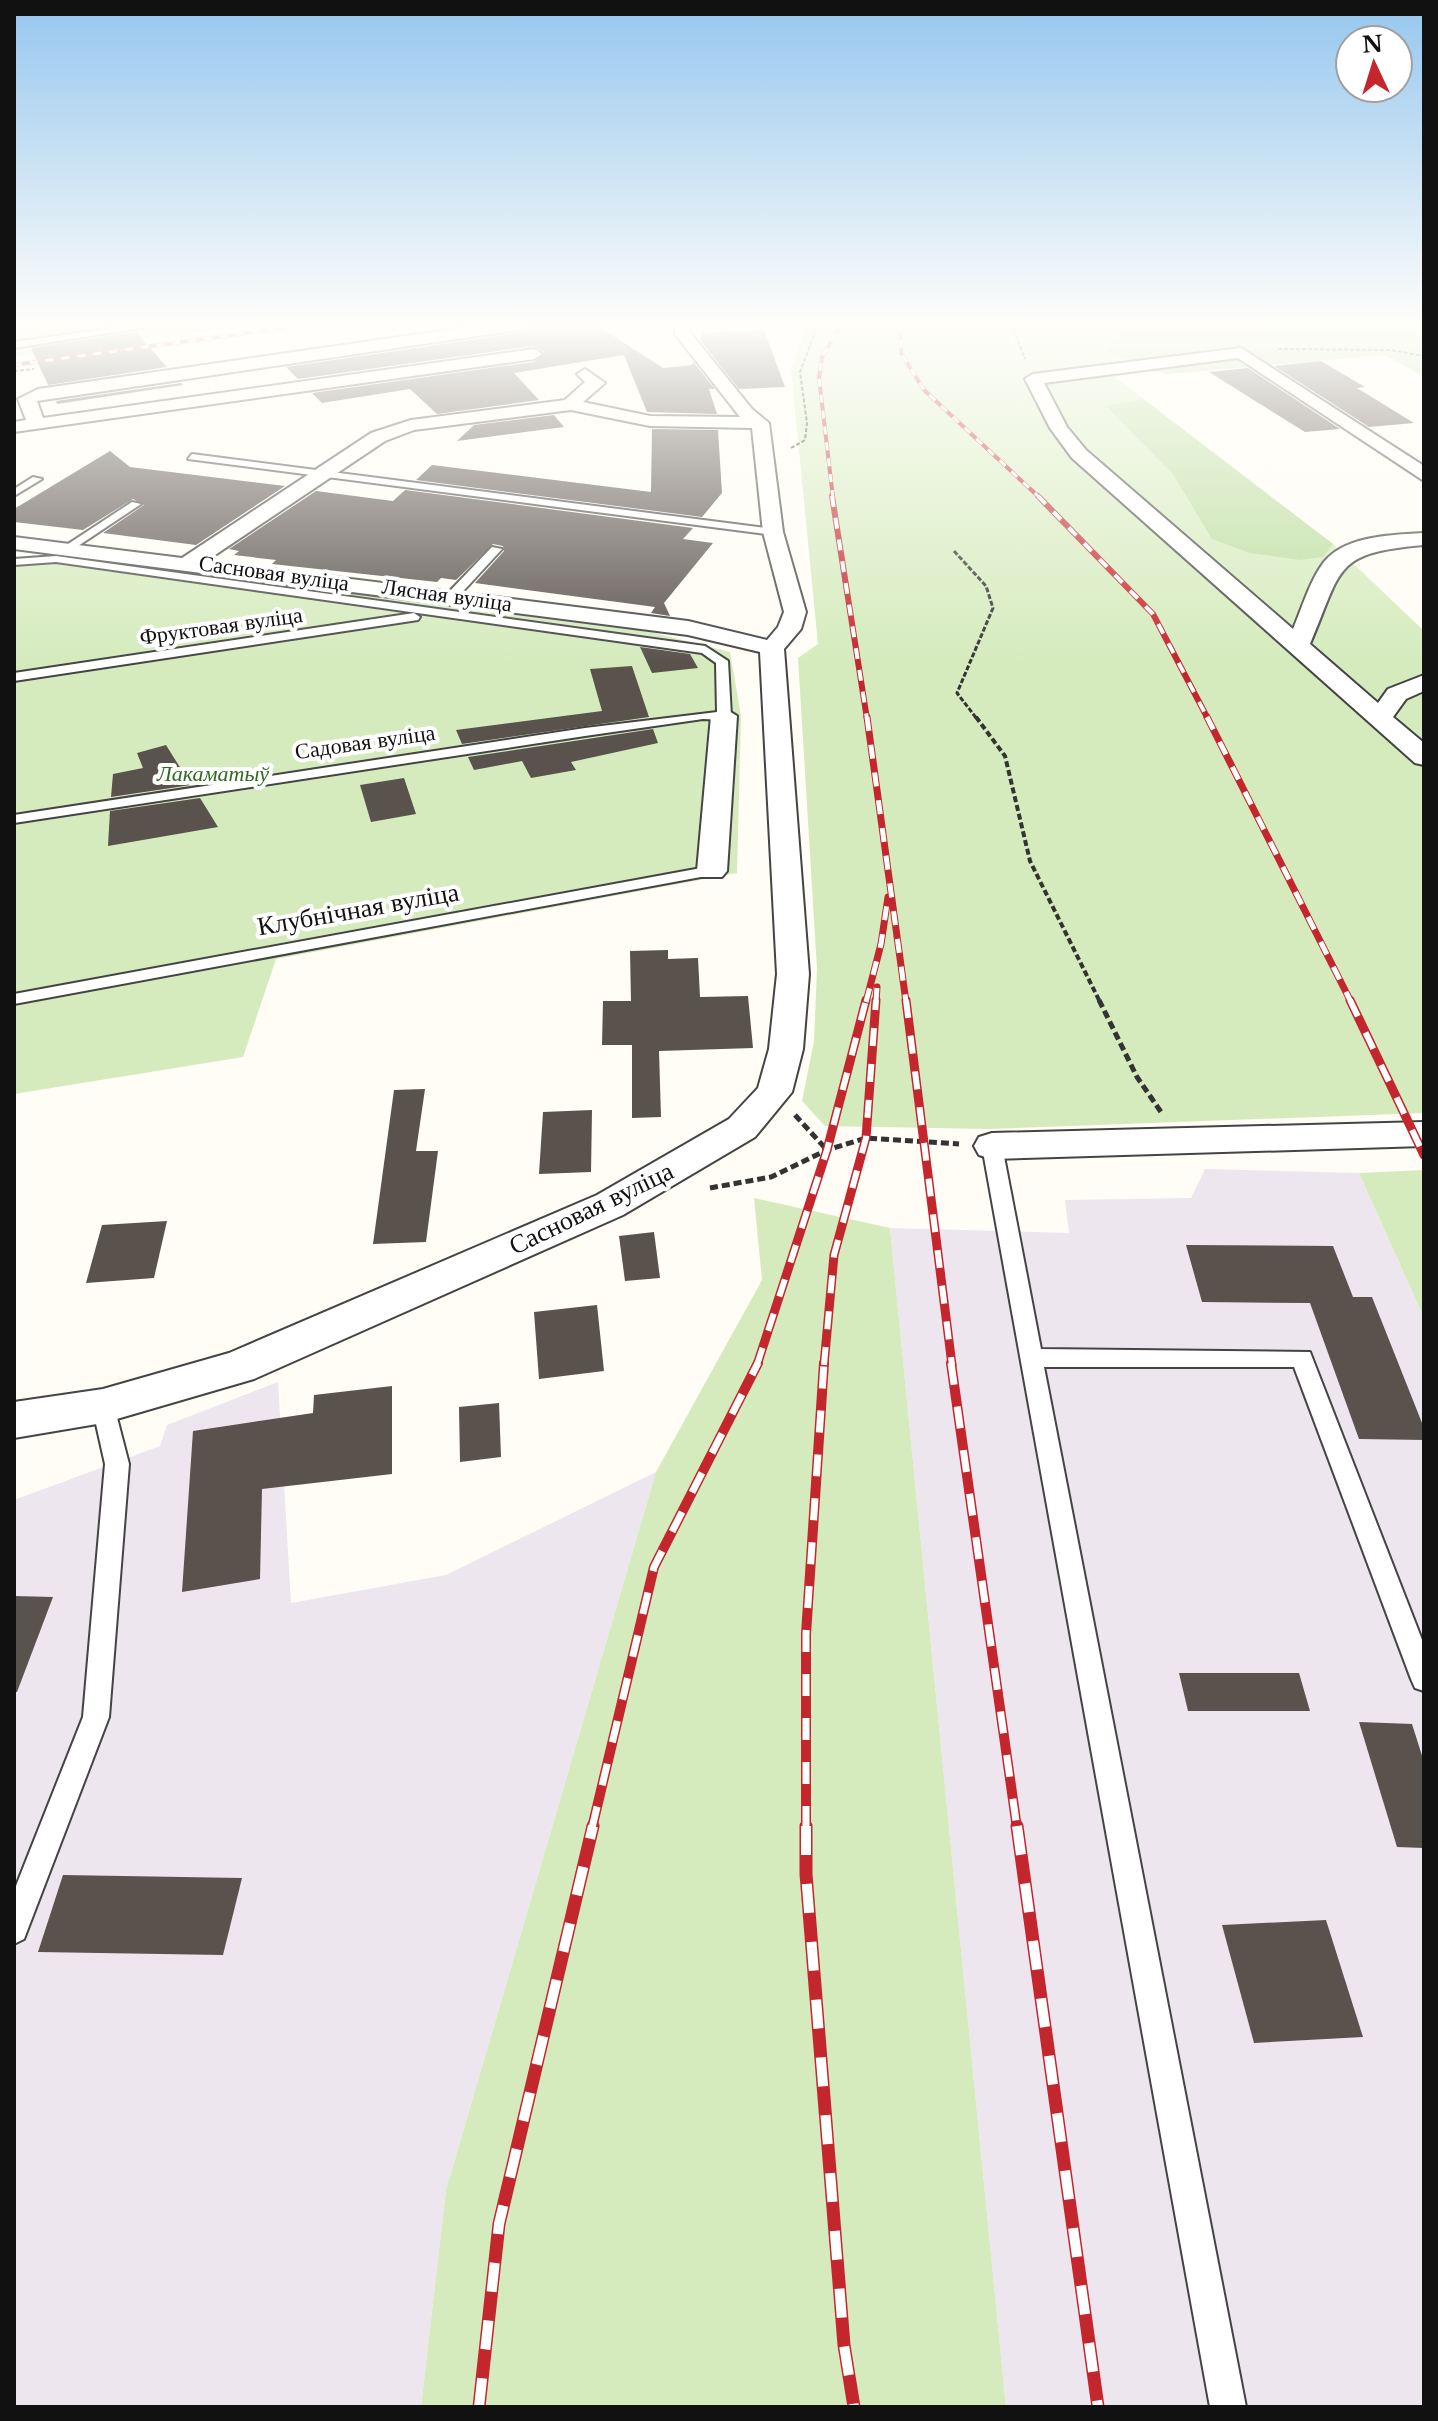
<svg xmlns="http://www.w3.org/2000/svg" width="1438" height="2421" font-family="'Libre Baskerville',serif">
<rect width="100%" height="100%" fill="#fffdf5"/>
<g fill="#eee6ef">
<polygon points="1205,1169 1359,1173 1424,1318 1424,2407 1006,2407 890,1228 1069,1233 1065,1200 1191,1198"/>
<polygon points="278,1382 291,1603 446,1575 656,1472 446,2190 421,2407 14,2407 14,1500 160,1446 167,1425"/>
</g>
<g fill="#d5ebbd">
<polygon points="14,324 256,324 14,357"/>
<polygon points="808,324 1130,324 1108,351 1149,370 1115,377 1333,544 1424,631 1424,1113 989,1129 825,1126 802,1101 814,1041 817,969 798,658 818,644 791,368"/>
<polygon points="46,555 639,629 730,652 741,716 737,873 276,959 243,1057 14,1094 14,558"/>
<polygon points="1424,1170 1424,1318 1359,1173"/>
<polygon points="754,1198 890,1228 1006,2407 421,2407 446,2190 656,1472 762,1280"/>
</g>
<g fill="#b9dc9c">
<polygon points="1130,324 1424,324 1424,377 1385,355 1168,374 1149,370 1107,351"/>
<polygon points="1143,399 1333,544 1323,557 1300,560 1250,553 1212,539 1173,474 1106,406"/>
</g>
<g fill="#5a524d">
<polygon points="536,324 595,324 663,368 692,365 693,362 715,389 709,389 717,414 647,412 624,355 514,373 539,400 437,414 410,389 322,403 312,393 534,362 545,353 534,346 298,379 286,367 525,332"/>
<polygon points="764,330 785,387 739,389 700,340 702,333"/>
<polygon points="136,332 167,367 48,385 31,348"/>
<polygon points="1321,361 1365,387 1357,388 1414,423 1369,427 1274,366"/>
<polygon points="1248,368 1340,429 1305,432 1209,372"/>
<polygon points="181,383 183,385 57,404 56,401"/>
<polygon points="554,415 564,427 457,441 474,425"/>
<polygon points="652,429 718,430 722,493 702,517 416,480 432,465 651,492"/>
<polygon points="110,451 130,467 285,486 196,545 103,533 144,505 133,499 83,530 14,522 14,509"/>
<polygon points="405,490 693,528 683,539 713,543 664,603 670,616 651,613 655,607 475,583 504,551 503,546 493,544 456,580 441,578 437,582 272,564 276,560 234,555 239,551 229,549 316,491 393,501"/>
<polygon points="640,647 690,654 698,668 652,673"/>
<polygon points="632,666 649,717 462,744 456,730 602,711 590,669"/>
<polygon points="653,729 658,743 571,762 576,770 531,778 522,761 474,770 468,757"/>
<polygon points="166,745 191,785 111,797 113,774 143,768 137,753"/>
<polygon points="404,778 416,814 371,822 360,785"/>
<polygon points="200,798 218,827 108,846 110,811"/>
<polygon points="668,950 668,959 698,958 700,997 748,996 753,1048 659,1051 661,1117 632,1118 632,1045 602,1045 603,1001 631,1001 630,951"/>
<polygon points="425,1089 416,1151 438,1151 426,1242 373,1244 394,1090"/>
<polygon points="592,1110 591,1172 539,1174 543,1112"/>
<polygon points="167,1221 154,1278 86,1283 102,1225"/>
<polygon points="654,1232 660,1278 625,1281 619,1236"/>
<polygon points="1186,1245 1333,1246 1353,1297 1372,1297 1424,1428 1424,1440 1359,1439 1310,1303 1202,1302"/>
<polygon points="597,1305 604,1371 539,1379 534,1312"/>
<polygon points="392,1386 392,1474 262,1489 260,1579 182,1592 193,1431 313,1413 314,1395"/>
<polygon points="499,1403 501,1457 460,1462 459,1407"/>
<polygon points="14,1596 53,1597 17,1692 14,1692"/>
<polygon points="1179,1673 1299,1673 1310,1711 1188,1711"/>
<polygon points="1359,1722 1412,1724 1424,1762 1424,1848 1397,1847"/>
<polygon points="63,1875 242,1878 223,1955 38,1952"/>
<polygon points="1326,1920 1363,2037 1254,2043 1222,1925"/>
</g>
<g fill="none" stroke-linecap="round" stroke-linejoin="round">
<g stroke="#444" stroke-width="4">
<g id="lane">
<polygon points="142,324 166,324 14,348 14,342"/>
<polygon points="192,454 773,529 778,532 773,535 188,459"/>
<polygon points="33,477 42,479 14,496 14,489"/>
<polygon points="132,502 141,504 72,550 62,548"/>
<polygon points="492,547 502,549 456,599 448,599 448,593"/>
<polygon points="56,556 705,646 728,661 731,716 724,720 703,719 585,736 14,823 14,815 585,728 717,712 716,663 702,653 56,562 14,565 14,559"/>
<polygon points="414,613 420,617 418,620 14,681 14,673"/>
<polygon points="712,866 720,871 717,874 14,1004 14,994"/>
<polygon points="992,1139 1002,1146 1041,1349 1310,1352 1424,1645 1424,1691 1415,1688 1411,1679 1294,1367 1044,1367 1246,2407 1210,2407 982,1146"/>
<polygon points="103,1397 111,1400 114,1406 129,1464 109,1717 24,1939 14,1944 14,1891 83,1717 105,1464 92,1406 95,1400"/>
</g>
</g>
<g stroke="#444" stroke-width="4">
<g id="street">
<polygon points="489,324 533,324 525,329 37,401 43,418 534,349 542,354 534,359 14,432 14,422 26,420 18,399 38,389"/>
<path d="M675,324H696L689,331L752,409L769,423L783,532L806,612L801,629L784,649L809,974L803,1049L792,1092L755,1137L623,1215L254,1379L103,1423L14,1438V1402L103,1389L229,1353L597,1195L729,1119L758,1088L769,1049L777,974L760,652L688,635L14,549V537L182,558L371,433L411,420L565,400L585,382L577,374L585,369L605,383L583,402L650,416L740,417L675,334ZM571,410L650,426L752,428L763,532L784,612L778,627L767,640L688,621L206,561L385,441L414,430Z"/>
<path d="M1241,348L1424,466V481L1238,358L1044,383L1067,427L1086,450L1293,629C1302,608 1310,580 1324,562C1346,535 1393,535 1424,533V545C1333,553 1343,567 1310,644L1378,703L1388,689L1424,675V691L1406,699L1393,717L1424,743V765L1415,763L1072,458L1050,428L1025,379L1033,374Z"/>
<polygon points="724,708 737,716 727,871 722,877 702,877 697,871 711,716"/>
<polygon points="1424,1122 1424,1146 992,1159 979,1155 974,1146 979,1137 992,1133"/>
</g>
</g>
<g stroke="#333" stroke-width="2" stroke-dasharray="4 2" stroke-linecap="butt">
<polyline points="1011,324 1025,359"/>
<polyline points="1278,349 1391,350 1424,356"/>
<polyline points="14,371 34,369"/>
<polyline points="791,448 805,440 807,423 800,372 818,324"/>
</g>
<polyline stroke="#333" stroke-width="3" stroke-dasharray="5 2" stroke-linecap="butt" points="954,551 986,586 993,608 957,693 977,719"/>
<polyline stroke="#333" stroke-width="4" stroke-dasharray="6 3" stroke-linecap="butt" points="976,717 1005,756 1030,861 1100,1002"/>
<g stroke="#333" stroke-width="5" stroke-dasharray="8 4" stroke-linecap="butt">
<polyline points="1099,1000 1137,1077 1161,1112"/>
<polyline points="795,1115 827,1150"/>
<polyline points="710,1188 771,1177 827,1150 866,1138 959,1144"/>
</g>
<use href="#lane" fill="#fff" fill-rule="evenodd"/>
<use href="#street" fill="#fff" fill-rule="evenodd"/>
<g stroke="#c4262e" stroke-width="4">
<g id="rail-far5">
<polyline points="900,324 901,353 924,390 1040,498"/>
<polyline points="14,365 312,324"/>
<polyline points="833,498 819,378 822,357 841,324"/>
</g>
</g>
<g stroke="#c4262e" stroke-width="6">
<g id="rail-far4">
<polyline points="832,496 867,719"/>
<polyline points="1038,496 1153,614 1208,719"/>
</g>
</g>
<g stroke="#c4262e" stroke-width="7">
<g id="rail-far3">
<polyline points="867,717 906,1002"/>
<polyline points="1207,717 1351,1002"/>
<polyline points="866,1002 881,944 888,897"/>
<polyline points="876,1002 877,987"/>
</g>
</g>
<g stroke="#c4262e" stroke-width="9">
<g id="rail-far2">
<polyline points="906,1000 952,1365"/>
<polyline points="1350,1000 1424,1155"/>
<polyline points="757,1365 827,1150 866,1000"/>
<polyline points="824,1365 834,1255 866,1138 876,1000"/>
</g>
</g>
<g stroke="#c4262e" stroke-width="10">
<g id="rail-far1">
<polyline points="951,1363 1017,1828"/>
<polyline points="592,1828 654,1567 758,1363"/>
<polyline points="806,1828 806,1634 824,1363"/>
</g>
</g>
<g stroke="#c4262e" stroke-width="13">
<g id="rail">
<polyline points="806,1826 806,1874 844,2345 854,2407"/>
<polyline points="1017,1826 1098,2407"/>
<polyline points="479,2407 499,2224 593,1826"/>
</g>
</g>
<use href="#rail-far5" stroke="#fff" stroke-width="3" stroke-dasharray="8" stroke-linecap="butt"/>
<use href="#rail-far4" stroke="#fff" stroke-width="4" stroke-dasharray="11" stroke-linecap="butt"/>
<use href="#rail-far3" stroke="#fff" stroke-width="5" stroke-dasharray="14" stroke-linecap="butt"/>
<use href="#rail-far2" stroke="#fff" stroke-width="6" stroke-dasharray="18" stroke-linecap="butt"/>
<use href="#rail-far1" stroke="#fff" stroke-width="7" stroke-dasharray="22" stroke-linecap="butt"/>
<use href="#rail" stroke="#fff" stroke-width="10" stroke-dasharray="29" stroke-linecap="butt"/>
</g>
<linearGradient id="sky" x2="0" y2="1"><stop stop-color="#95c6ee"/><stop offset="0.49" stop-color="#fffefa"/><stop offset="1" stop-color="#fffefa" stop-opacity="0"/></linearGradient>
<rect width="1438" height="663" fill="url(#sky)"/>
<g text-anchor="middle" dominant-baseline="central" stroke-width="8" stroke-linejoin="round" paint-order="stroke">
<g font-size="22" fill="#111" stroke="#fff">
<text transform="translate(274 573) rotate(8)">Сасновая вуліца</text>
<text transform="translate(447 595) rotate(8)">Лясная вуліца</text>
<text transform="translate(221 626) rotate(-8)">Фруктовая вуліца</text>
<text transform="translate(365 742) rotate(-8)">Садовая вуліца</text>
</g>
<g font-size="22" font-style="italic" fill="#2f6b1f" stroke="#fff">
<text x="213" y="773">Лакаматыў</text>
</g>
<g font-size="26" fill="#111" stroke="#fff">
<text transform="translate(358 909) rotate(-10)">Клубнічная вуліца</text>
<text transform="translate(591 1208) rotate(-26)">Сасновая вуліца</text>
</g>
</g>
<rect width="1438" height="2421" fill="none" stroke="#111111" stroke-width="32"/>
<g transform="translate(1374 64) rotate(356)"><circle r="38" fill="#ffffff" stroke="#a0a0a0" stroke-width="2"/>
<path d="M0-6L14 30L0 20L-14 30Z" fill="#c4262e"/>
<text y="-12" font-size="22" font-weight="bold" text-anchor="middle" fill="#111111">N</text>
</g>
</svg>
